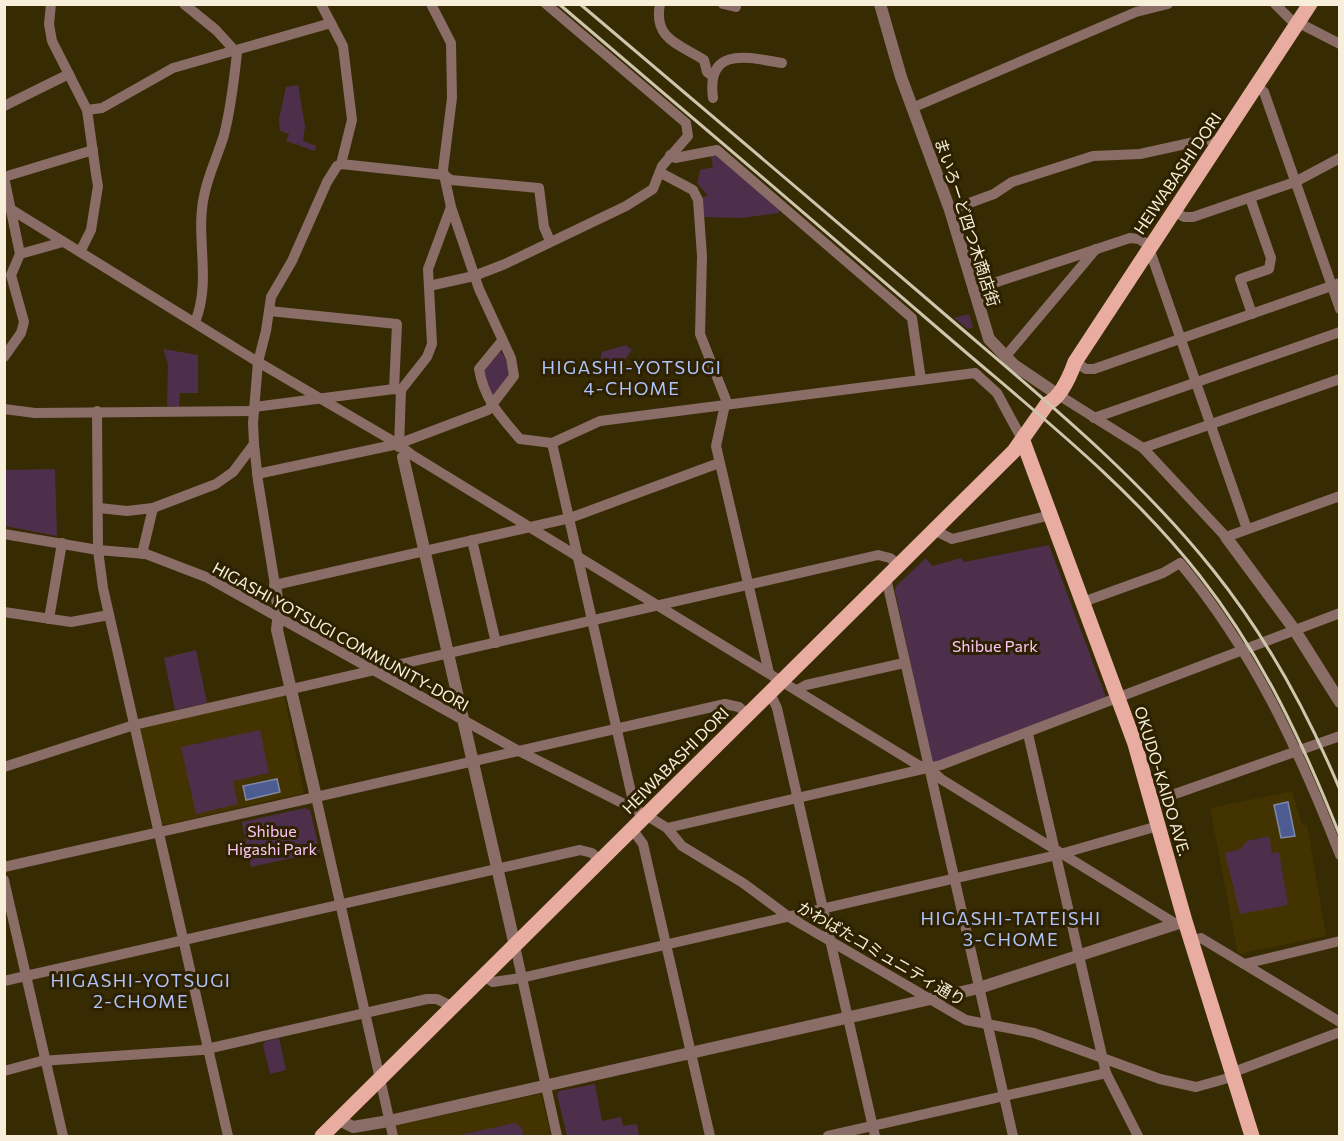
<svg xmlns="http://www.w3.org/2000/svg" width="1344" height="1141" font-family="Commissioner,'Noto Sans JP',sans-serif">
<rect width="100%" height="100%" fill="#372b04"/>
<g fill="#433301">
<polygon points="284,696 304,793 163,825 140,728"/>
<polygon points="1292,791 1302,825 1307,825 1326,936 1238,954 1210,808"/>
<polygon points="541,1094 551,1136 398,1136 396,1126"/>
</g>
<g fill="#4d2f4b">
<polygon points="298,85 305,126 303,141 316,146 315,151 286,141 289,134 280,131 279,119 286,87"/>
<polygon points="714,154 779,209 779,213 742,218 704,217 702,197 708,196 697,183 700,170 713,167 711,155"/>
<polygon points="969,314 973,327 968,329 954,318"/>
<polygon points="626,345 632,350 619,367 600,362 602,352"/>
<polygon points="163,349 198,355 198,393 180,393 179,407 167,406 168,364"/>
<polygon points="500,350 506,359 509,375 492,397 482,370"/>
<polygon points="55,469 57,536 5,526 5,470"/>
<polygon points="1049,545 1107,700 932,764 895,591 896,586 926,558 932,566 961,558 964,562"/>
<polygon points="196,650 207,703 175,710 164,658"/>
<polygon points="260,730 269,773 233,781 238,804 196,814 181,747"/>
<polygon points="305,808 310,810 320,852 251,867 242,822"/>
<polygon points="1269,836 1272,853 1279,852 1288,905 1240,914 1225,853 1240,849 1247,841"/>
<polygon points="279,1038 286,1070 270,1074 263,1045 264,1042"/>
<polygon points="595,1084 602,1121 621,1117 623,1126 637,1124 639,1136 567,1136 557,1094 559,1091"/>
<polygon points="515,1123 522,1128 524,1136 455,1136"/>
</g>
<g fill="#4c5c91" stroke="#7f88a7" stroke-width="1.5">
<polygon points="277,779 280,792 246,800 243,786"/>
<polygon points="1288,802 1295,836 1281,838 1274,805"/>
</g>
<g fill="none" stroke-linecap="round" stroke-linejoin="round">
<g stroke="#8a6d67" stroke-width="10">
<polyline points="51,4 49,24 52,41 87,110 96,174 98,186 91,230 80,252"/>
<path d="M184,4L216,30L237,53C234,81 231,108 224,135C218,155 208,175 204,196C195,238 212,281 195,322"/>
<polyline points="321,4 343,46 352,120 341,164 337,166 327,182 292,261 271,297 266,331 258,362 253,423 254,444 258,481 275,585 570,518 719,463"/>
<path d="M660,4C653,39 679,44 704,60L707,72L711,75"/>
<polyline points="723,4 736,7"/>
<polyline points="1275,4 1297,26"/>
<polyline points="1299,23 1340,44"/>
<polyline points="1257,86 1264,92 1340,309"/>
<path d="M713,98C706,46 747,57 782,63"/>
<polyline points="4,106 69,74"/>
<polyline points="912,108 1136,12 1168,4"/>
<polyline points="87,110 102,108 173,68 331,23"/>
<polyline points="670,155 675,158 717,150 912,318 921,380"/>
<polyline points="341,164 444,175 451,180 539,188 544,227 550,241"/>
<polyline points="661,173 693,190 698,200 702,256 700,334 726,400 716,446 769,673"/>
<polyline points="4,177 20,254 63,242"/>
<polyline points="4,177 93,150"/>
<polyline points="1250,198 1271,258 1269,269 1240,279 1252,314"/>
<polyline points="4,205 258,362 398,444 412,455 918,765 929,768 941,779 1176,924"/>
<polyline points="950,210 994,194 1012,182 1093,156 1140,154 1208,139 1218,145"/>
<polyline points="1174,211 1184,217 1193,217 1295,182 1340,158"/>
<polyline points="1149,248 1247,529"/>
<polyline points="429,286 474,276 505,264 626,206 653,189 662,166 688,136 686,123 546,4"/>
<polyline points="973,290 1130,238 1139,239 1150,246"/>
<polyline points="269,311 397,324 394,389"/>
<path d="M502,341L479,369C484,399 500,416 520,439L552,443L600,421L975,373L997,393L1023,441"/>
<polyline points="4,357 21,333 24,322 11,275 20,254"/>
<polyline points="1005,357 1096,249"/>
<polyline points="1075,362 1086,369 1094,369 1340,283"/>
<polyline points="1057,394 1143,448 1226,537 1340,496"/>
<polyline points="254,407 394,389 401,390"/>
<polyline points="4,409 35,413 254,411"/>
<polyline points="97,411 98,550 103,588 228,1136"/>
<polyline points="1094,418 1340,332"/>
<polyline points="552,443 635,810"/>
<polyline points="399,447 401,390 427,357 432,344 428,269 451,207"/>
<polyline points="1143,448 1340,379"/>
<polyline points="257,474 398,444 488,410 514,376 511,358 479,289 451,207 443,170 452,98 451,43 431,4"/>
<polyline points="99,508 127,511 153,508 216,484 233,472 254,444"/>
<polyline points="934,530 952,539 1051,515"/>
<polyline points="4,534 98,550 146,554 206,577 519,751 646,815 667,828 682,846 743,883 789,917 966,1020 1034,1033 1160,1079 1196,1087 1232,1077"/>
<polyline points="472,540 496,643"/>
<polyline points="142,554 153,508"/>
<polyline points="886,578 1013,1136"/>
<path d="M1083,602L1163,573L1180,563C1254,652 1298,748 1340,855"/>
<polyline points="4,612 71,622 109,615"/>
<polyline points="49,619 62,543"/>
<polyline points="797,690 806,685 904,663"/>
<polyline points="770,693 777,708 875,1136"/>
<polyline points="1028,734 1106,1073 1138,1136"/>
<polyline points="4,767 134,725 878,555 890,558 899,565"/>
<polyline points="1152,802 1340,736"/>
<polyline points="667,828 941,765 1340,613"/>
<polyline points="632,829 643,844 710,1136"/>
<polyline points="4,867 316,797"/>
<polyline points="4,880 63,1136"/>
<polyline points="1191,941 1201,938 1340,1022"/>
<polyline points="515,946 557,1136"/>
<polyline points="1244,964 1340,941"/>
<polyline points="484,976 493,982 521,978 1057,855 1158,826"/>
<polyline points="4,981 580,850 592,853 600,861"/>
<polyline points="4,1071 41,1061 202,1050 427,999 437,999 453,1007"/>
<polyline points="1231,1073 1340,1032"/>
<polyline points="393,1136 316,797 725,704 739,707 747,714"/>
<polyline points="828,1136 1106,1073"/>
</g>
<g stroke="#8a6d67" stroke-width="12">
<polyline points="880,4 901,77 950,210 989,339 1014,365 1051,390"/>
<polyline points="403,457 515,946"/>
<polyline points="1226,537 1294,629 1340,702"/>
<polyline points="275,585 279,612 277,630 316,797"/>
<polyline points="339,1120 353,1127 389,1121 979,988 1185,921"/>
</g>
<g stroke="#e9aca1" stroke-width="15">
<polyline points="1023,441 1135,744 1185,921 1252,1136"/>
<path d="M322,1136L1014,451L1047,404C1061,397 1070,376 1075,362L1310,4"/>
</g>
<g stroke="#cfc6ae" stroke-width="3">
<path d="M559,4C689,115 819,225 948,337C1035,412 1129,485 1200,576C1262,655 1303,743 1340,836"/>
<path d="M580,4C696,103 812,200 927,299C1025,384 1131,467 1213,570C1266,636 1307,711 1340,790"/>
</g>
</g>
<g text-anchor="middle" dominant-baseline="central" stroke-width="6" stroke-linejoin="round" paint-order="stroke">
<g font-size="16" fill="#f7efda" stroke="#2d2100">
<text transform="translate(1177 173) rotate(-56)">HEIWABASHI DORI</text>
<text transform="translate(968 222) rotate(72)">まいろーど四つ木商店街</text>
<text transform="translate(341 636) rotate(29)">HIGASHI YOTSUGI COMMUNITY-DORI</text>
<text transform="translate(675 760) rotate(-45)">HEIWABASHI DORI</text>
<text transform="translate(1163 781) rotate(73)">OKUDO-KAIDO AVE.</text>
<text transform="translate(882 953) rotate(30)">かわばたコミュニティ通り</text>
</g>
<g font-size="16" fill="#fec5f9" stroke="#2d2100">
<text x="995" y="645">Shibue Park</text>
<text x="272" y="830">Shibue<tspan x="272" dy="18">Higashi Park</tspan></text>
</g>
<g font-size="18" letter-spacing="1.5" fill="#b0c3fa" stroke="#2d2100">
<text x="632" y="367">HIGASHI-YOTSUGI<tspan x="632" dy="21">4-CHOME</tspan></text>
<text x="1011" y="918">HIGASHI-TATEISHI<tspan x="1011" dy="21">3-CHOME</tspan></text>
<text x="141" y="980">HIGASHI-YOTSUGI<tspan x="141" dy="21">2-CHOME</tspan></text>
</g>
</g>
<rect width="1344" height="1141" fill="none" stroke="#f7efda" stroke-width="12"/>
</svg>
